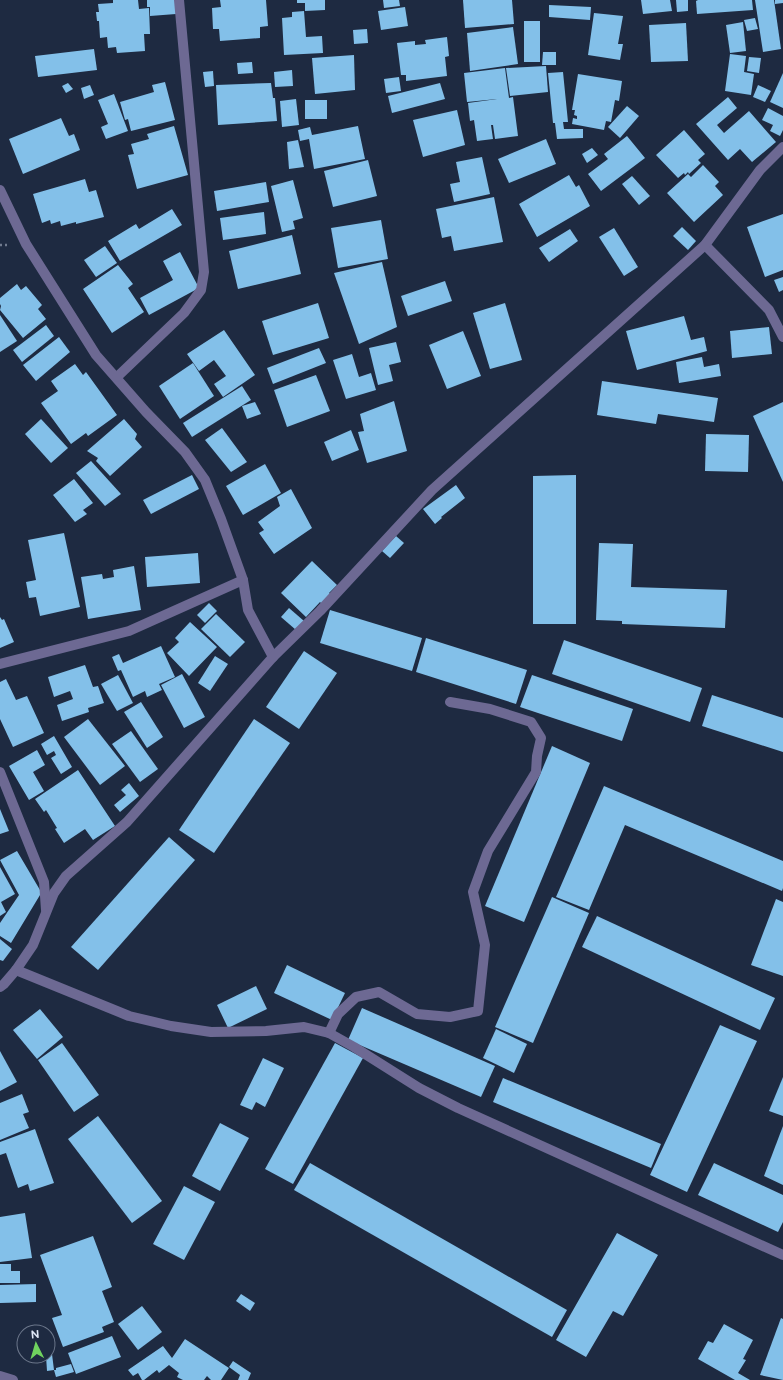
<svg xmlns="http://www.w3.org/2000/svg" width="783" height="1380" font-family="Raleway,sans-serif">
<rect width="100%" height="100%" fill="#1e2a41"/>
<g fill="#83c0e9">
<polygon points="113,0 138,0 139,9 149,8 150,34 144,34 145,51 117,53 116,47 108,48 107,37 100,38 99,21 97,21 96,12 99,12 98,4 113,3"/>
<polygon points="147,0 175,0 176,14 150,16 150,7 147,7"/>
<polygon points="220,0 266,0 268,26 260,27 260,38 220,41 219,29 213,29 212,8 221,7"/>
<polygon points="297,0 325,0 325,10 305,11 305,3 297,3"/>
<polygon points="383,0 399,0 400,6 384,8"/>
<polygon points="463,0 512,0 514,24 465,28"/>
<polygon points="641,0 670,0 672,11 643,14"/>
<polygon points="676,0 688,0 688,11 677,12"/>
<polygon points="698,0 752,0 753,10 697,14 696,1"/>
<polygon points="755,0 774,0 781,49 763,52"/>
<polygon points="775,0 783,0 783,3 775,4"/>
<polygon points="549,5 591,7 590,20 549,17"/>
<polygon points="405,7 408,26 381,30 378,11"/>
<polygon points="304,11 306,37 322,36 323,53 284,55 282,18 292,17 292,12"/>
<polygon points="594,13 623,16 618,44 623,44 620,60 588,55"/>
<polygon points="755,18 758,29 747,31 744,20"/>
<rect x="524" y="21" width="16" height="41"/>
<polygon points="743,22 746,51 730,53 726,25"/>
<polygon points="686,23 688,61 651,62 649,25"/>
<polygon points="513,27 518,64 470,71 467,33"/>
<polygon points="367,29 368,43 354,44 353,30"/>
<polygon points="447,37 449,56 445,57 447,76 406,81 406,75 401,75 397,43 415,41 415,45 426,44 425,40"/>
<polygon points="94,49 97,70 38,77 35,56"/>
<polygon points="543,52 556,52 556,65 542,65"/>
<polygon points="730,54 746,56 744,72 754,74 751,95 725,91"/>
<polygon points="354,55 355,90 315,94 312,58"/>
<polygon points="749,57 761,58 759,73 747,71"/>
<polygon points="252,62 253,73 238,74 237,63"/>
<polygon points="546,66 548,92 510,96 506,68"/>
<polygon points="505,68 509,98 513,97 518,136 495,139 493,125 491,125 493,139 477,141 474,120 470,121 468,103 497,99 467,102 464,73"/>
<polygon points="292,70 293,86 275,87 274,72"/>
<polygon points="213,71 214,86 205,87 203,72"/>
<polygon points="563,72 568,122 563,122 564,129 583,129 583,138 557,139 555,123 553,123 548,73"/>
<polygon points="783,73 783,108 770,102"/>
<polygon points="578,74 622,81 619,101 615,100 611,122 606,121 604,130 572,124 573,118 577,119 577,116 574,115 575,110 572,110"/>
<polygon points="399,77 401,91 386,93 384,79"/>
<polygon points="165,82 175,120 131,131 128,119 125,120 120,102 154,92 152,85"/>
<polygon points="68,83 73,89 66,93 62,86"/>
<polygon points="271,83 273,98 275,98 277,121 218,125 216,85"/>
<polygon points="440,83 445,99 392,113 388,96"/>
<polygon points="90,85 94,95 84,99 81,88"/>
<polygon points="758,85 771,91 765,102 753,97"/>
<polygon points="114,94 128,131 106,139 101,127 108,124 98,100"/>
<polygon points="728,97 737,108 717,125 724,133 749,111 776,142 752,162 740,149 728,160 696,124"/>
<polygon points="296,99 299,125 282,127 280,101"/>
<rect x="305" y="100" width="22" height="19"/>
<polygon points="627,106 639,116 620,138 608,127"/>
<polygon points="768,108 783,116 783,130 780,136 770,131 773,125 762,120"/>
<polygon points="457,110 465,145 423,157 413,120"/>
<polygon points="61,118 69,136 74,134 80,150 23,174 9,139"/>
<polygon points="174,126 188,175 137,189 128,155 134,154 131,144 149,139 147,134"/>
<polygon points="358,126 365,159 314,169 309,139 300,141 298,130 310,127 312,135"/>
<polygon points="684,130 705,154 698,160 701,163 689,174 688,172 685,175 684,173 678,178 656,155"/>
<polygon points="627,136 645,158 601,191 588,174 608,159 604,154"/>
<polygon points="546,139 556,164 509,183 498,159"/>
<polygon points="298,140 304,167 289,169 287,142"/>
<polygon points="592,148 598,155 587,163 582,154"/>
<polygon points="482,157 490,194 454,202 450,184 460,182 456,162"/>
<polygon points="368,160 377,196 333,207 324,171"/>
<polygon points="703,165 719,182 715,186 723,195 694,222 667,193 688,174 691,177"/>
<polygon points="569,175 576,187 579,185 590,206 537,237 519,204"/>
<polygon points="632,176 650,196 639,205 622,184"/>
<polygon points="85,179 89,192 96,190 104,217 76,224 76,222 61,226 60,221 51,224 50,220 42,223 33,194"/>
<polygon points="293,180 303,218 293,221 295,229 282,232 271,186"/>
<polygon points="266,182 269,202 217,211 214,191"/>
<polygon points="494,197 503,242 454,251 451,236 442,238 436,209"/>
<polygon points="172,209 182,225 120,261 108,241 136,224 139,229"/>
<polygon points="264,212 266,234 223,240 220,218"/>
<polygon points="783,214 783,270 765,277 747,227"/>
<polygon points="381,220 388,259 338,268 331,228"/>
<polygon points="682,227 696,241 688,250 673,236"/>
<polygon points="614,228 638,267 624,276 599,237"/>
<polygon points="570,229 578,241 549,262 539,248"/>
<polygon points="292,235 301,274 238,289 229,251"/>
<polygon points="105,246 117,263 96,277 84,260"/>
<polygon points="180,252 199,288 149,315 140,298 173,280 163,261"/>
<polygon points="382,262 397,327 359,344 334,273"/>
<polygon points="118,265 133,284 128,288 144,312 112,333 83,289"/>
<polygon points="783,277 783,290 779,292 774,280"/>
<polygon points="445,281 452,301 408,316 401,296"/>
<polygon points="17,284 21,290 26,286 42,305 38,309 46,319 23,338 0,310 1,306 0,304 0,298"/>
<polygon points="318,303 329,338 273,355 262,321"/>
<polygon points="505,303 522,360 490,369 473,313"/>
<polygon points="0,315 17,341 0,352"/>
<polygon points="684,316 691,340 704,337 707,351 637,370 626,331"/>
<polygon points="46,325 54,336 22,362 13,350"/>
<polygon points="769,327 772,354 732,358 730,331"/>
<polygon points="224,330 255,375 223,397 214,384 226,376 214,360 199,371 187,354"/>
<polygon points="463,331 481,376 447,389 429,345"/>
<polygon points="59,337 70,352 36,381 23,365"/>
<polygon points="396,342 401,362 389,365 393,381 378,385 369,348"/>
<polygon points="319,348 326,363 273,384 267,368"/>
<polygon points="352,354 359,377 371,373 376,390 346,399 333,360"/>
<polygon points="702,357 704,367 719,364 721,376 679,383 676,362"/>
<polygon points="193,363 214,396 180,419 159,386"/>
<polygon points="75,364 83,375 86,372 117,415 88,436 86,433 71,444 41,403 58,391 51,381"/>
<polygon points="316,375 330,411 287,427 274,390"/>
<polygon points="602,381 718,398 714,422 658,414 656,424 597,415"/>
<polygon points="242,386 251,400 192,437 183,423"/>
<polygon points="394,401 407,451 367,463 358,432 364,431 360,414"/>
<polygon points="255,402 261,414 247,419 242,406"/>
<polygon points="783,402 783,482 753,416"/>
<polygon points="41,419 68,448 51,463 25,434"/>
<polygon points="124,419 137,434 135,439 142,447 110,476 96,461 98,458 87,451"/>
<polygon points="222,428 247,462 231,472 205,440"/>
<polygon points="351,430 359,450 332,461 324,442"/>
<polygon points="706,434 749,435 748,472 705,471"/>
<polygon points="91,461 121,494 105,506 76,473"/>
<polygon points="265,464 281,493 243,515 226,486"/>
<polygon points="192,475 199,489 151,514 143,500"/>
<polygon points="576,475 576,624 533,624 533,476"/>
<polygon points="74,479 93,503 83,510 87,514 75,522 53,495"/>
<polygon points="456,485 465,498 441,517 442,518 435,524 423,509"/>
<polygon points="291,489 312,528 274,554 259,533 264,530 258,522 280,506 277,497"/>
<polygon points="64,533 80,607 40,616 36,597 29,598 26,582 36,580 28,540"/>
<polygon points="396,536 404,543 390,558 382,551"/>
<polygon points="599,543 633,544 631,587 727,590 725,628 622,624 622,621 596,620"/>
<polygon points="198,553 200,583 147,587 145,557"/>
<polygon points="312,561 337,585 329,593 332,596 323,605 320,602 306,617 281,593"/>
<polygon points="134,566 141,610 88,619 81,577 102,574 103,579 114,577 113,570"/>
<polygon points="209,603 217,611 205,623 197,615"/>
<polygon points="289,608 304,621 296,630 281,617"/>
<polygon points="330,610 422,638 412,671 320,643"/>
<polygon points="216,614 245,642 230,657 201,629"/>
<polygon points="0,617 2,620 4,619 14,642 0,648"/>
<polygon points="190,622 217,647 189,676 167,653 179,642 175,638"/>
<polygon points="426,638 527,670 516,704 416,672"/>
<polygon points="564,640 702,688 690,722 552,674"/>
<polygon points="161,646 175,677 159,684 162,690 147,697 145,691 133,697 121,670 118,671 112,657 119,654 123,663"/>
<polygon points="304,651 337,673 299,729 266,707"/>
<polygon points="215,656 228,664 210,691 198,683"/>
<polygon points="85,665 93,687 98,686 104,703 88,708 89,712 62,721 57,705 73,699 70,691 54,697 48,677"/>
<polygon points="182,674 205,717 184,728 161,685"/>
<polygon points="118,675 133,703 117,711 101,684"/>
<polygon points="532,675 633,709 622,741 520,707"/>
<polygon points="6,679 16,700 27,696 44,733 13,747 0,719 0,682"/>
<polygon points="712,695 783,718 783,752 702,726"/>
<polygon points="141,702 163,737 147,748 124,712"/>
<polygon points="88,719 125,766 100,785 64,737"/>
<polygon points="254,719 290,743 214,853 179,830"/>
<polygon points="131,731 158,769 140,782 112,744"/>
<polygon points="54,736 72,767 61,774 51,758 56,755 54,751 47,755 41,744"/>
<polygon points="552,746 590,763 524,922 485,906"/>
<polygon points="37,750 45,765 33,772 44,791 29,800 9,766"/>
<polygon points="78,770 115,826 93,840 85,829 64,843 55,829 57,828 46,810 44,812 35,799"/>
<polygon points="129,783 139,796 120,812 114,805 126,795 121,790"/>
<polygon points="604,786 783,861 783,888 782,891 625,825 589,910 556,897"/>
<polygon points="0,809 9,831 0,834"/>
<polygon points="169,837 195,860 98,970 71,947"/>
<polygon points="17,851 40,890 40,895 11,943 0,936 0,923 19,895 0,860"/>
<polygon points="0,867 15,894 1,902 6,912 0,916"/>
<polygon points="552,897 589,913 533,1043 495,1027"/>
<polygon points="776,899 783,902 783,976 751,965"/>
<polygon points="597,916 775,998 760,1030 582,947"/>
<polygon points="0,939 12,949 3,961 0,960"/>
<polygon points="287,965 345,993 332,1020 274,993"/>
<polygon points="256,986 267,1009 228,1028 217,1005"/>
<polygon points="362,1008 495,1066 481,1097 348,1040"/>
<polygon points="40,1009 63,1037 37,1059 13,1030"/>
<polygon points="720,1025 757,1041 687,1192 650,1175"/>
<polygon points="496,1029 527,1044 514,1073 483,1058"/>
<polygon points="62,1043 99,1095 74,1112 38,1060"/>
<polygon points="335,1043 363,1058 293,1184 265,1169"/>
<polygon points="0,1051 17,1082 0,1091"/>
<polygon points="263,1058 284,1068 265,1107 256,1102 252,1110 240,1105"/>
<polygon points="783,1077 783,1116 769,1111"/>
<polygon points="503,1078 661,1144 651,1168 493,1102"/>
<polygon points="22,1094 29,1112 23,1114 29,1128 0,1140 0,1103"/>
<polygon points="98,1116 162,1201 132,1223 68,1139"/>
<polygon points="220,1123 249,1138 220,1191 192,1176"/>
<polygon points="783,1126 783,1185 764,1176"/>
<polygon points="35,1129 54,1183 30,1191 28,1184 18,1188 6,1153 0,1155 0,1142"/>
<polygon points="310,1163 567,1310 552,1337 294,1190"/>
<polygon points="714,1163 783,1195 783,1222 778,1232 698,1195"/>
<polygon points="184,1186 215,1202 184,1260 153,1244"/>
<polygon points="25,1213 32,1258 0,1262 0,1217"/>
<polygon points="617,1233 658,1255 623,1316 613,1311 586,1357 556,1340"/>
<polygon points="93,1236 112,1287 102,1291 114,1322 102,1327 104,1332 63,1347 52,1318 62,1315 40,1255"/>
<polygon points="0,1264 11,1264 11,1271 20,1271 20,1283 0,1283"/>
<polygon points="36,1284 36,1302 0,1303 0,1285"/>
<polygon points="241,1294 255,1303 250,1311 236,1301"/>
<polygon points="142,1306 162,1332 138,1350 118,1324"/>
<polygon points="781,1318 783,1319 783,1380 760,1375"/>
<polygon points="724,1324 753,1340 743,1359 746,1360 738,1373 750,1380 735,1380 698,1359 708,1341 713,1343"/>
<polygon points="51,1332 53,1341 48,1343 48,1333"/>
<polygon points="112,1336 121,1357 76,1374 68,1353"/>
<polygon points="185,1339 229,1368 221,1380 211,1380 207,1376 204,1380 183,1380 177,1377 179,1373 169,1365 159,1373 157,1370 144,1380 142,1380 138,1373 133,1376 128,1370 163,1346 172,1358"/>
<polygon points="48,1354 52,1354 54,1370 47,1371 46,1356 48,1356"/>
<polygon points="233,1361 251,1373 248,1380 238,1380 240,1375 229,1367"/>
<polygon points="71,1364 74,1372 56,1377 54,1370 56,1370 56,1368"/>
</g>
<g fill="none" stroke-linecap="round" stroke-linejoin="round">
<polyline stroke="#707a8e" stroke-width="2.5" stroke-dasharray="2 3" stroke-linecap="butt" points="0,245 7,245"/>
<g stroke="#6d6993" stroke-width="10">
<polyline points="0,190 26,244 96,355 146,412 185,452 205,480 221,519 243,580 248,610 273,657"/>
<polyline points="705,245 769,310 783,337"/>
<polyline points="117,377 184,313 201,290 204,272 179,0"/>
<polyline points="0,664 129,631 243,580"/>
<polyline points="0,772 44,882 46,910"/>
<polyline points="16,970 129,1016 171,1026 211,1032 266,1031 304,1027 329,1033 354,1047 419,1088 458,1108 783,1255"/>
<polyline points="0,987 4,984 16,970 33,945 54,893 66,876 127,822 273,657 320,611 432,490 705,245 760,170 783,147"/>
<polyline points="329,1033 338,1014 356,997 379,992 417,1014 450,1017 478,1011 485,945 473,892 488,851 536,772 537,756 541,738 531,722 490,709 450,702"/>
<polyline points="0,1376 13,1380"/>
</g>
</g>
<g transform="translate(36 1344) rotate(355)"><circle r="19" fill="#1e2a41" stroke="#6b768a"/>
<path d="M0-3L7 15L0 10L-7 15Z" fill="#70d35f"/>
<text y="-6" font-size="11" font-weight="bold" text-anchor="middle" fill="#dfe7f7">N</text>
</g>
</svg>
